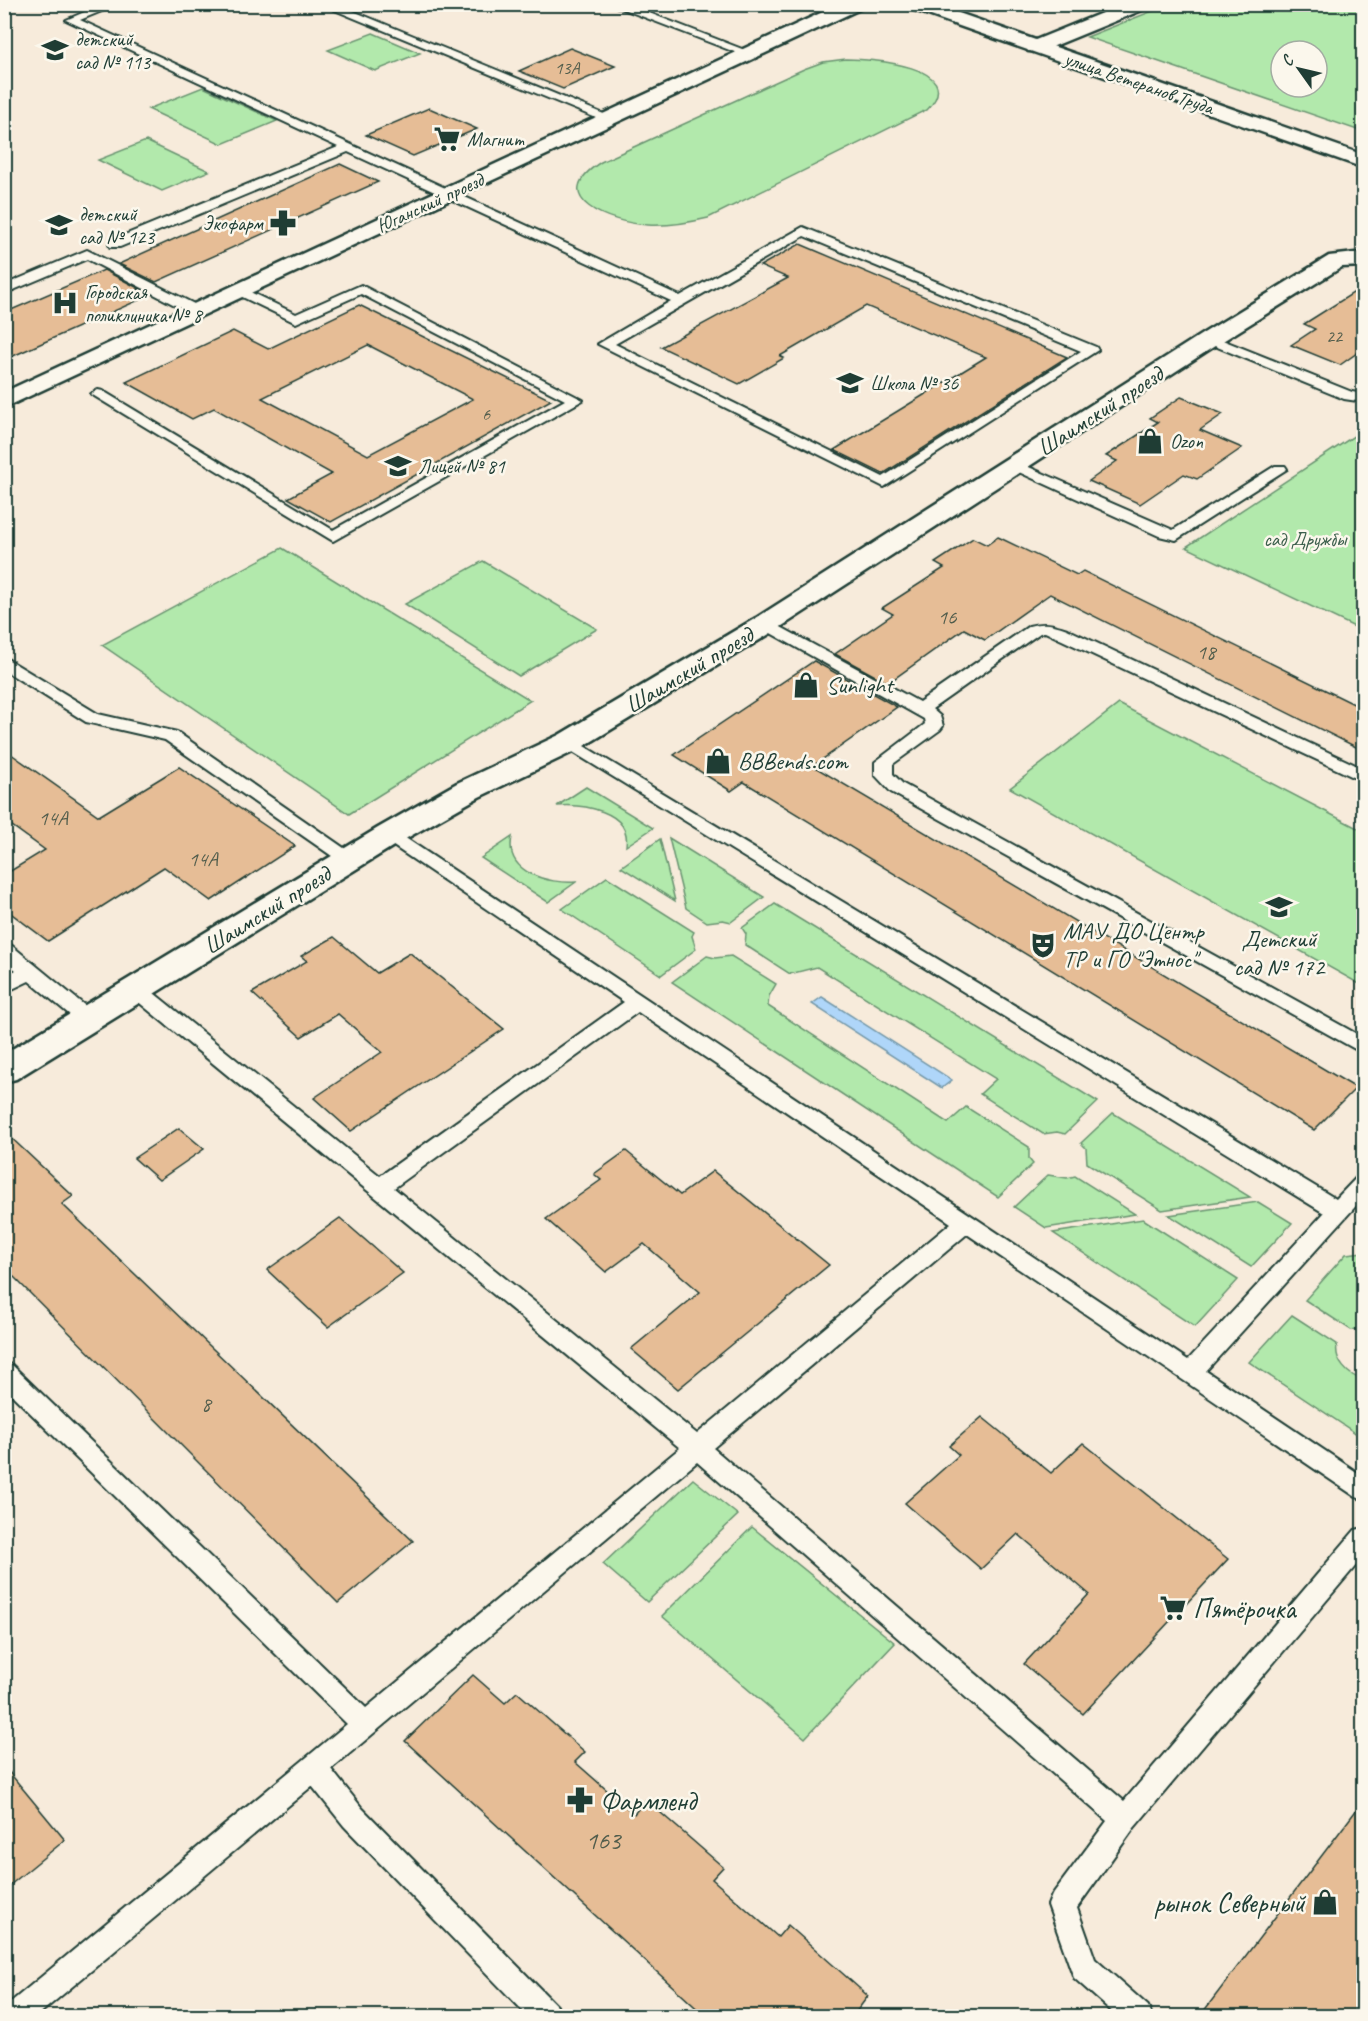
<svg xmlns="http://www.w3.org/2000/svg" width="1368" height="2021" font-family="Caveat,sans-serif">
<rect width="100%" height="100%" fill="#f7ebdb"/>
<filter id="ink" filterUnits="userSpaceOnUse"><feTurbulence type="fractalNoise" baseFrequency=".0167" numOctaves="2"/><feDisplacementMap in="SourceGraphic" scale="12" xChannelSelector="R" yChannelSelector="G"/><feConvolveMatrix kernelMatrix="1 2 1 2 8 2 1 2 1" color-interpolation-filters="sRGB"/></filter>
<g filter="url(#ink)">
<g fill="#b2e9ac" stroke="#689370" stroke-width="1.5" fill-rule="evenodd">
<path d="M1170,4L1363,5V132L1087,37ZM1281,51H1317V87H1281Z"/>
<polygon points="373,33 420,53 375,71 328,50"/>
<path d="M846,59C871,59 968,66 928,109L708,218C688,223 668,226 648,225C610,223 544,198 601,162L804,69L823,62Z"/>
<polygon points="203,87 277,121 222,144 148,109"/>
<polygon points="146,141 209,171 162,191 98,160"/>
<polygon points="1363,430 1363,631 1186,547"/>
<polygon points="282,548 530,700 531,700 349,814 102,645"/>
<polygon points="483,561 597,629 519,676 405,604"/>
<polygon points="1119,704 1363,831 1363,986 1010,788"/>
<path d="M586,787L653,828L626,846C632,810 581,804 557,806Z"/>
<path d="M512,837C504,873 549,884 576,882L548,902L481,858Z"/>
<polygon points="669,838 764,897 731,922 723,920 707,922 686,908"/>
<polygon points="660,839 675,901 621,867"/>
<polygon points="607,877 694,932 692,936 696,949 661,975 562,909"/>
<polygon points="775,904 1098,1102 1065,1134 1057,1132 1043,1134 980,1094 996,1079 817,967 790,974 745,945 746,934 742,928"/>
<polygon points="707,956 715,958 731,956 776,984 769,996 768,1006 948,1123 966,1107 1029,1147 1029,1159 1033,1164 998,1197 672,982"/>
<polygon points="1113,1113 1250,1197 1162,1210 1087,1163 1086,1148 1081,1143"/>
<polygon points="1048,1175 1067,1178 1075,1176 1135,1214 1046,1228 1014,1207"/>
<polygon points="1258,1202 1292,1223 1251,1267 1169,1215"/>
<polygon points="1143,1219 1238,1280 1195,1327 1053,1233"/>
<polygon points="1363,1252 1363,1328 1351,1330 1305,1300 1346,1254"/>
<path d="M1292,1315L1337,1344C1334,1362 1348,1375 1363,1380V1438L1249,1362Z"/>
<polygon points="693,1479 738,1515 647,1602 603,1564"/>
<polygon points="752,1527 895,1643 805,1738 662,1616"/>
</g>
<polygon fill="#afd6f9" stroke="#7599aa" stroke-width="1.5" points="822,997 952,1080 942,1088 812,1004"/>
<g fill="#e6bd96" stroke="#1f3d34" stroke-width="1.5" fill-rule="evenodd">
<polygon points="570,48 615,66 563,89 519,71"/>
<polygon points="429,108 477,129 413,156 366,135"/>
<polygon points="340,164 378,182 156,282 119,264"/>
<polygon points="800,244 1067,357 883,474 834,450 986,357 866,306 780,356 784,358 739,384 661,347 788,278 760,266"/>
<polygon points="104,270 140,289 128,294 139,300 4,360 4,313"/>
<polygon points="1364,286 1364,348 1340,365 1291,345 1315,329 1304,324"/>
<path d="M359,305L551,400L331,522L288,498L332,474L214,408L192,419L126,382L233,331L268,349ZM368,345L473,399L368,455L262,398Z"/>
<polygon points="1181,397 1223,414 1200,430 1242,448 1197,479 1184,474 1140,504 1089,481 1117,461 1106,456 1158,422 1150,418"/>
<polygon points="998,537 1077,575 1083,571 1364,709 1364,751 1050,594 985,640 964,629 888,683 835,654 893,614 882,608 944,568 935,563 973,538 987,545"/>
<polygon points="814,661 897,707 813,766 1356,1088 1314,1130 744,782 731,791 674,755"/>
<polygon points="4,749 99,816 179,767 295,846 211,901 164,867 48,941 4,908 4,875 45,850 4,820"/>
<polygon points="334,937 377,973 410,953 504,1029 351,1131 314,1098 382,1052 338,1014 301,1037 252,993 307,961 301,956"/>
<polygon points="179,1128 204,1149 159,1180 134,1158"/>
<polygon points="4,1131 73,1196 62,1204 413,1541 338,1603 4,1267"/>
<polygon points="626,1151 680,1195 713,1171 829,1265 678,1389 631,1349 700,1292 644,1244 606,1272 546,1219 601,1180 594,1174"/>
<polygon points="340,1218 403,1273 328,1327 267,1270"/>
<polygon points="982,1417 1051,1473 1083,1443 1228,1559 1083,1714 1024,1664 1089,1594 1018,1534 981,1569 905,1503 959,1455 949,1446"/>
<polygon points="473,1675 505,1703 517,1692 585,1752 575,1762 634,1814 646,1800 723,1867 712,1879 778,1937 788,1925 868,1996 853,2016 705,2016 405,1741"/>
<polygon points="4,1766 65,1840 4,1890"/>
<polygon points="1364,1800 1364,2016 1200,2016"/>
</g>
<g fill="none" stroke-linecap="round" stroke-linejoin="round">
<g stroke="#1f3d34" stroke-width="4">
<g id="lane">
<path d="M103,4H119L80,20L680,296L803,227L1096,347L1098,350L884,487L598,344L671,301L348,152L120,247H110L109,244L110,241L338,147L66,20ZM804,236L1081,351L883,477L615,344Z"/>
<polygon points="320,4 336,4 616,119 614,122 606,122"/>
<polygon points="610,4 626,4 755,54 753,56 745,56"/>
<polygon points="87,250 202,308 204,311 197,315 192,314 87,259 4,294 4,285"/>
<polygon points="361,285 583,400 333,541 91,394 98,390 103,391 333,530 565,400 361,294 296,323 232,292 234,289 244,289 296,314"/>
<polygon points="1210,335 1352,392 1364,394 1364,402 1344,399 1205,342 1203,339 1205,336"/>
<polygon points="1015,461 1173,530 1275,466 1285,466 1287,469 1176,540 1159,536 1010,468 1008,465 1010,462"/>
<path d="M766,619L919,702L1029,626C1044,622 1053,624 1067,629L1364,769V782L1045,632L1040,633L932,709L940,716L943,726L940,730L893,764V774L903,784L1364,1038V1054L891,792L875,775V762L925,724L924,719L760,627L758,624Z"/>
<polygon points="4,657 98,714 177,732 354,855 357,859 354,863 342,863 165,740 86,722 4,670"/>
<path d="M569,737L1336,1199L1357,1177L1364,1175V1197L1206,1371L1364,1477V1500L1356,1497L967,1234L713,1448L1124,1801L1355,1530L1364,1528V1556L1134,1828L1077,1908L1095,1959L1148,2006L1152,2016H1117L1074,1978L1048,1905L1052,1895L1107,1821L697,1462L331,1769L362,1808L557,2006L561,2016H528L344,1826L312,1786L37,2016H4L6,2006L347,1724L4,1387V1363L12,1365L366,1708L680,1448L130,995L127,990L130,985L137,983L144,985L380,1176L624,1002L383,839L380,835L383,831H395L1188,1360L1324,1213L563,746L560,742L563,738ZM638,1012L951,1223L697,1434L394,1188Z"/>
<polygon points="4,944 11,945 95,1014 98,1019 95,1024 88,1026 81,1024 29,981 4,993 4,977 16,970 4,961"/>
</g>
</g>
<g stroke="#1f3d34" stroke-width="5">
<g id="street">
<polygon points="840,4 865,4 862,8 4,408 4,392"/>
<polygon points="1124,4 1150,4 1147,8 1042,51 1028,51 1026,47 1028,43"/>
<polygon points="1364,252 1364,266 1342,267 1218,344 776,630 579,749 479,797 400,842 16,1079 4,1082 4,1054 378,828 457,783 559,735 756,618 1202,334 1329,256"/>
</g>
</g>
<g stroke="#1f3d34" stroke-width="5">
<polygon id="secondary" points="905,4 933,4 1364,155 1364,168 908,8"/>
</g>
<use href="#lane" fill="#fbf7ec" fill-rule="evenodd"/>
<use href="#street" fill="#fbf7ec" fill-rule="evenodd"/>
<use href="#secondary" fill="#fbf7ec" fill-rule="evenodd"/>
</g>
</g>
<defs>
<g id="school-bare" transform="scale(2.07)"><path d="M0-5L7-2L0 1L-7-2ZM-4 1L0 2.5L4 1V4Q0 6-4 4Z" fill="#1f3d34" stroke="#fbf7ec" stroke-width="2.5" paint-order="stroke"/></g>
<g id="supermarket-bare" transform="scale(2.07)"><path d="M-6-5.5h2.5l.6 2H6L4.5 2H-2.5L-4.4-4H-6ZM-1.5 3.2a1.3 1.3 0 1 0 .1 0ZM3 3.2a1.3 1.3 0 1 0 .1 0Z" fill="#1f3d34" stroke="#fbf7ec" stroke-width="2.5" paint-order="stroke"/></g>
<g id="pharmacy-bare" transform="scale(2.07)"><path d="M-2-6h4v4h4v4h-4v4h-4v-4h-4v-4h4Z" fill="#1f3d34" stroke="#fbf7ec" stroke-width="2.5" paint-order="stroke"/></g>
<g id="hospital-bare" transform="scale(2.07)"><path d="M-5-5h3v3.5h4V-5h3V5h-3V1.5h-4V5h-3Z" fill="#1f3d34" stroke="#fbf7ec" stroke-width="2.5" paint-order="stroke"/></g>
<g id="shop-bare" transform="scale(2.07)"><path d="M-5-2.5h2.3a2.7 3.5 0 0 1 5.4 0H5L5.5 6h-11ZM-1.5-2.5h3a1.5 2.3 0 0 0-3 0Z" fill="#1f3d34" stroke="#fbf7ec" stroke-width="2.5" paint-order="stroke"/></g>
<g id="theatre-bare" transform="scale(2.07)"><path d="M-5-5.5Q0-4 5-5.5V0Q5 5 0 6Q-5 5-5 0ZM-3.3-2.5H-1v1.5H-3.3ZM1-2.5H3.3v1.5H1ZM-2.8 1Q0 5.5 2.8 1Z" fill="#1f3d34" stroke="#fbf7ec" stroke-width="2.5" paint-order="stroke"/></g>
</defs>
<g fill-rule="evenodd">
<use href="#school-bare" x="55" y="50"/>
<use href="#supermarket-bare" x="447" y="139"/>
<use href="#pharmacy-bare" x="283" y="223"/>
<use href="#school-bare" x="59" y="225"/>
<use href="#hospital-bare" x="65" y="303"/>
<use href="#school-bare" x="850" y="383"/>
<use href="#shop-bare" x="1150" y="441"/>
<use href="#school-bare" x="398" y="466"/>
<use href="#shop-bare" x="806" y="685"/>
<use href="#shop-bare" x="718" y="761"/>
<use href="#school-bare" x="1279" y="907"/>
<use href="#theatre-bare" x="1043" y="945"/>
<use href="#supermarket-bare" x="1173" y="1608"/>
<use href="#pharmacy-bare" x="580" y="1800"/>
<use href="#shop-bare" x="1325" y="1902"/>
</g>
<g text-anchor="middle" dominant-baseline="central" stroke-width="5" stroke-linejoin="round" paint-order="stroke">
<g font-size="18" fill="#515d4c">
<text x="567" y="68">13А</text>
<text x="1334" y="336">22</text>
<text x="486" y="414">6</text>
</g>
<g font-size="20" fill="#1f3d34" stroke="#fbf7ec" text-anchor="start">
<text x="75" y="39">детский<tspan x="75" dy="23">сад № 113</tspan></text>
<text x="467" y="139">Магнит</text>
<text x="79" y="214">детский<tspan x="79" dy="23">сад № 123</tspan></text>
<text x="263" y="223" text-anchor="end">Экофарм</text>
<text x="85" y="292">Городская<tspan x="85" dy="23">поликлиника № 8</tspan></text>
<text x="870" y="383">Школа № 36</text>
<text x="1170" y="441">Ozon</text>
<text x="418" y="466">Лицей № 81</text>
</g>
<g font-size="20" fill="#1f3d34" stroke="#fbf7ec">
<text transform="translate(1139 83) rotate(19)">улица Ветеранов Труда</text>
<text transform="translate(430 203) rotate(-25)">Юганский проезд</text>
</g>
<g font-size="20" fill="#3c5f4c" stroke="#fbf7ec">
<text x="1305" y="539">сад Дружбы</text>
</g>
<g font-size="21" fill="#515d4c">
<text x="947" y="617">16</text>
<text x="1206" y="652">18</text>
<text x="53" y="818">14А</text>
<text x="203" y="859">14А</text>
<text x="206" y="1404">8</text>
</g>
<g font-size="24" fill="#1f3d34" stroke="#fbf7ec">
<text transform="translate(1100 411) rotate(-33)">Шаимский проезд</text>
<text transform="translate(689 670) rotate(-31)">Шаимский проезд</text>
<text transform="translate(267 910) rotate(-32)">Шаимский проезд</text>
</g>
<g font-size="24" fill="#1f3d34" stroke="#fbf7ec" text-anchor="start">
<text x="826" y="685">Sunlight</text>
<text x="738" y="761">BBBends.com</text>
<text x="1063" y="931">МАУ ДО Центр<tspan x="1063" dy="28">ТР и ГО "Этнос"</tspan></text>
<text x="1279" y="939" text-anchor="middle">Детский<tspan x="1279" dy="28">сад № 172</tspan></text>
</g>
<g font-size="26" fill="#515d4c">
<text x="603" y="1840">163</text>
</g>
<g font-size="28" fill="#1f3d34" stroke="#fbf7ec" text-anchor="start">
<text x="1193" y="1608">Пятёрочка</text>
<text x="600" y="1800">Фармленд</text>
<text x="1305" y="1902" text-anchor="end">рынок Северный</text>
</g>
</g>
<rect width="1368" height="2021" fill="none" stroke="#fbf7ec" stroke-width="24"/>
<rect x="12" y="12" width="1344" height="1997" fill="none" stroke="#1f3d34" stroke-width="2" filter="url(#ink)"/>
<g transform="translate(1299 69) rotate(304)"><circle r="28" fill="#fbf7ec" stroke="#a3ada2" stroke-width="1.5"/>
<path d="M0-4.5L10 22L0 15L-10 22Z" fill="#1f3d34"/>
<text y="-9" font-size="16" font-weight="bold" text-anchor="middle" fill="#1f3d34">С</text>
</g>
</svg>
